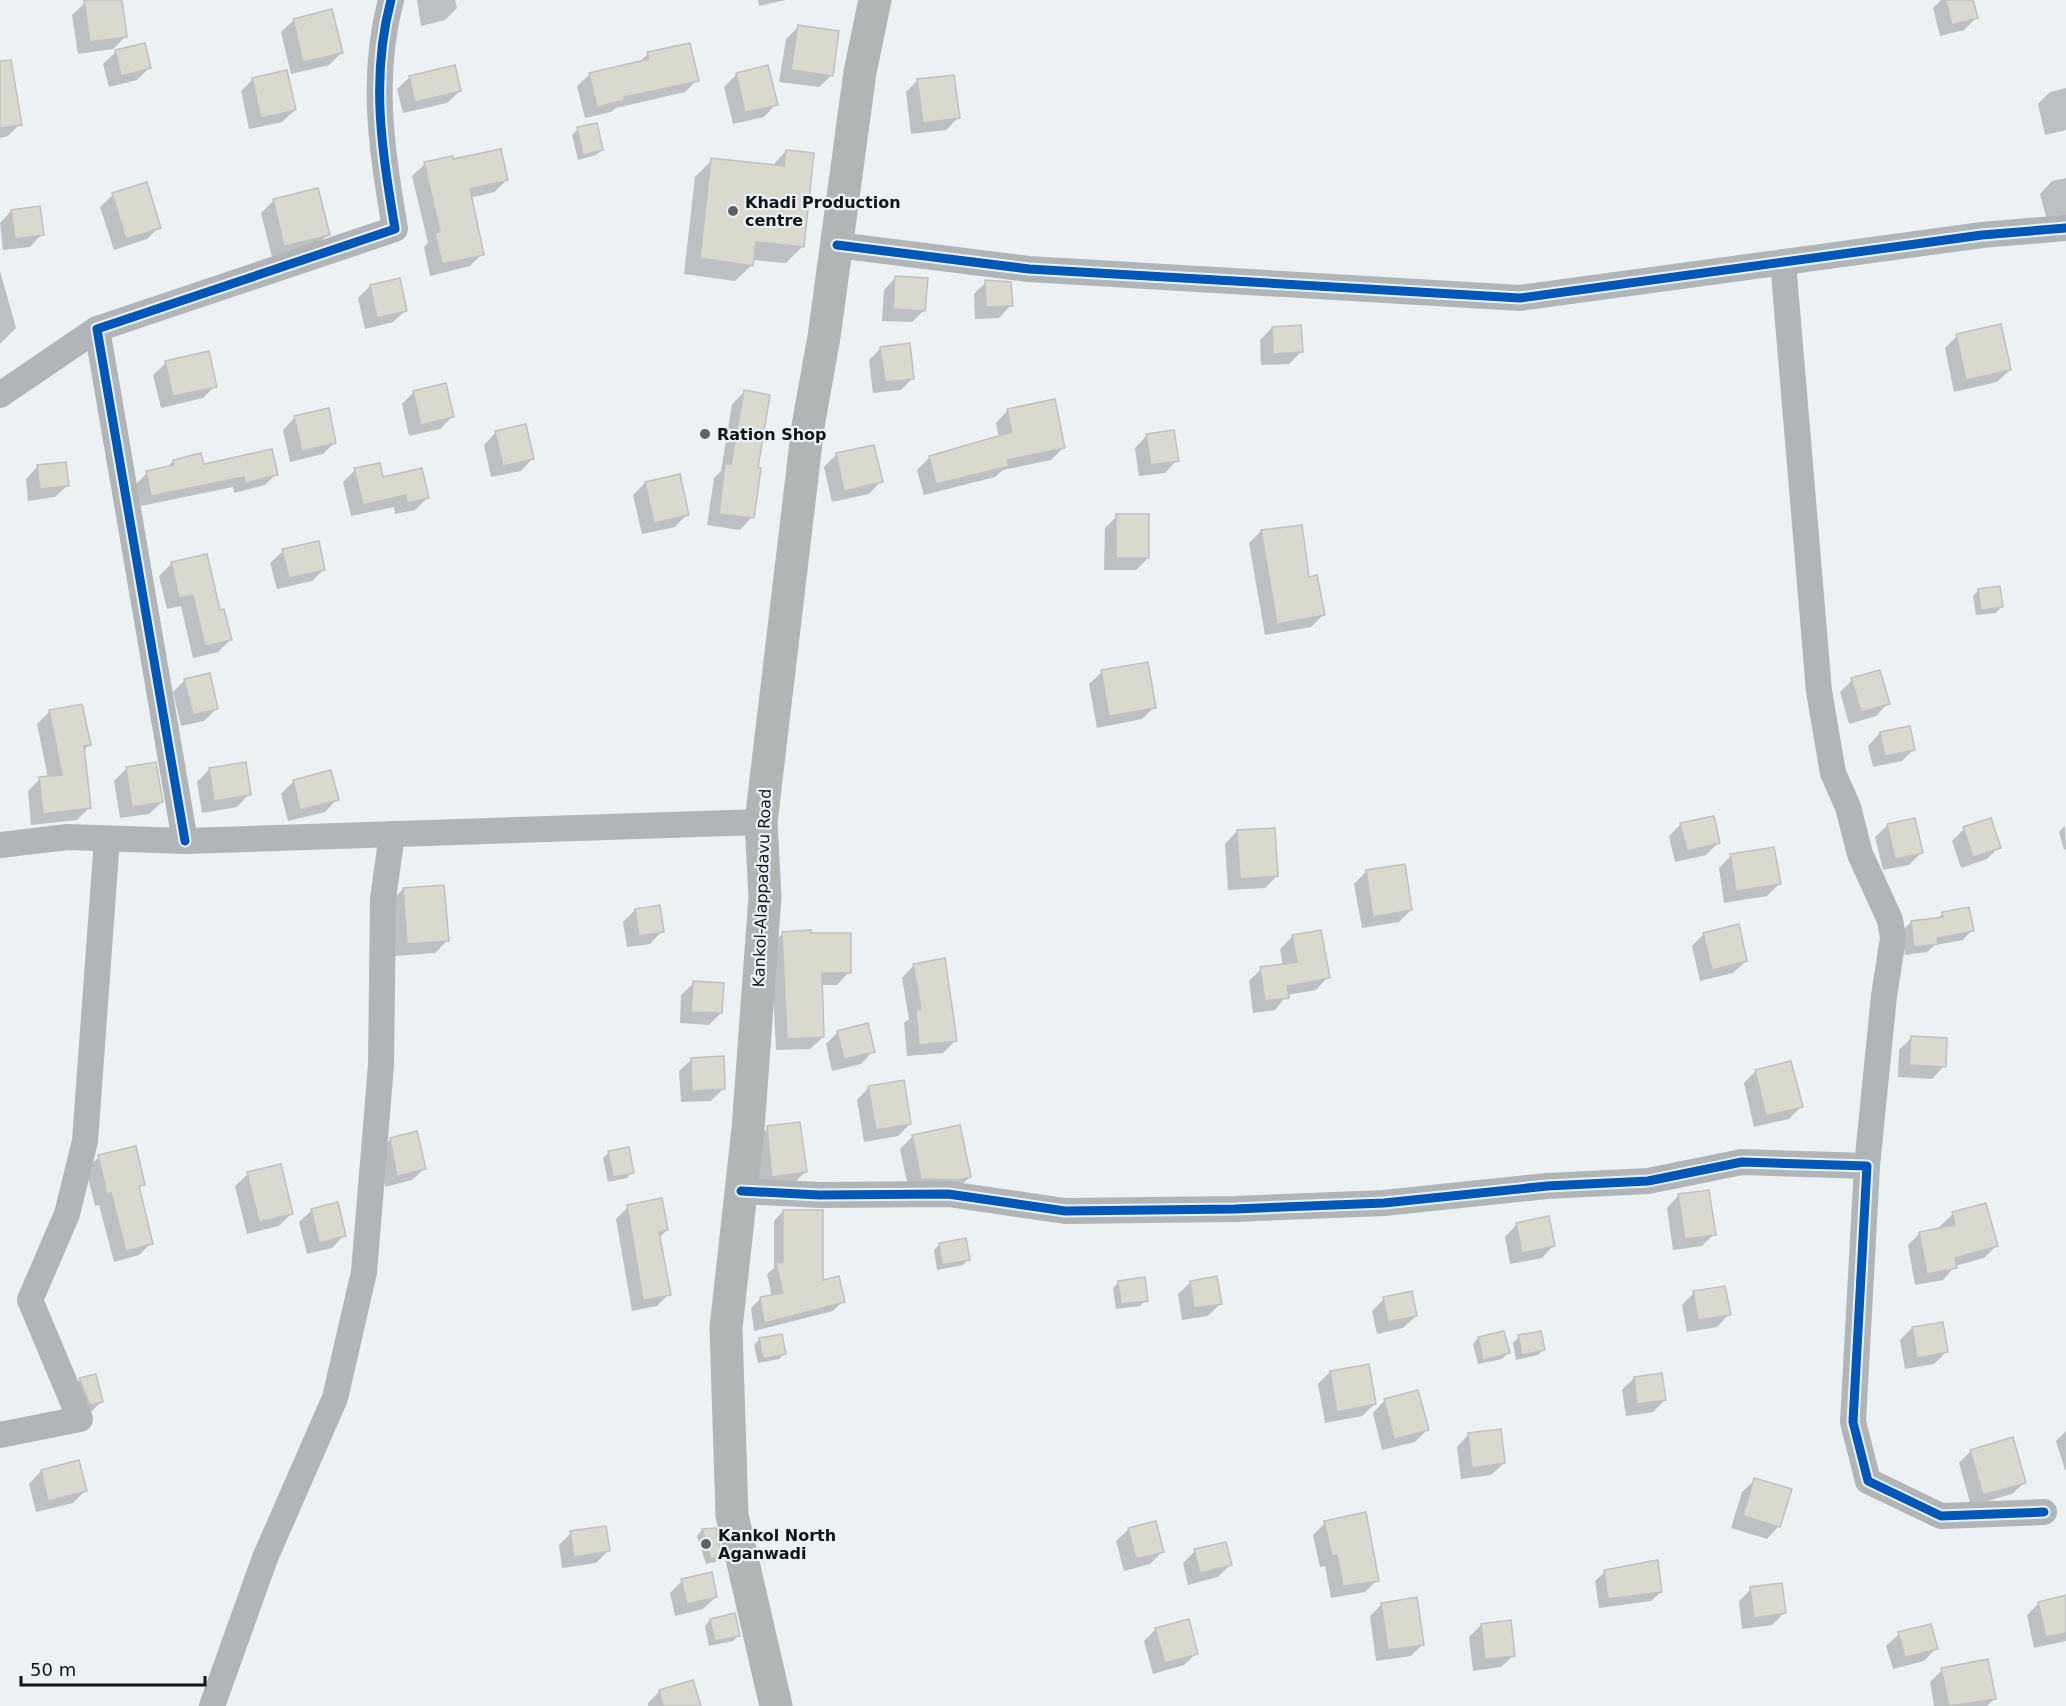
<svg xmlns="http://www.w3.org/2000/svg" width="2066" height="1706" font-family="'DejaVu Sans',sans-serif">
<rect width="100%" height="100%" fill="#ecf1f4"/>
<g fill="#0003">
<polygon points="103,0 120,0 125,37 113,49 78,54 72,15 85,3"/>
<polygon points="417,0 455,0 457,8 445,20 421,26"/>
<polygon points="758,0 786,0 759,6"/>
<polygon points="1941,0 1972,0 1976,18 1964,30 1940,36 1933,8"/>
<polygon points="294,20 341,53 329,65 291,74 281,32"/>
<polygon points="798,27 832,75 819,87 779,82 786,39"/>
<polygon points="116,52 149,68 137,80 109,87 103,64"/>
<polygon points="648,54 697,80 685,92 616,108 611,112 585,118 577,86 590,74 638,63"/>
<polygon points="737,74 776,104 764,117 733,124 724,87"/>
<polygon points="410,77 460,91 447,103 403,113 397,89"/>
<polygon points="253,79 295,110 282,122 249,129 241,91"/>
<polygon points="918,80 958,118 946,130 911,134 906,92"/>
<polygon points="2066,88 2066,130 2045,135 2038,104 2050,92"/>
<polygon points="0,91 20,124 8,136 0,138"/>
<polygon points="578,129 602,150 596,155 578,160 572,135"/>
<polygon points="786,151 803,246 786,263 752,260 752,265 735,281 684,274 695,177 712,160 772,166"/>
<polygon points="452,161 507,180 494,192 470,198 482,254 470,266 430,276 424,247 428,243 412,176 425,164"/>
<polygon points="2066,178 2066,220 2048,224 2040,194 2052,181"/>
<polygon points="113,195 159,227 147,239 114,250 100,207"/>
<polygon points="273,201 328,234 316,246 272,257 261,213"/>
<polygon points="11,211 42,234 30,247 3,250 0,223"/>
<polygon points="0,271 16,328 0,344"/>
<polygon points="896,277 924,310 912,322 882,321 884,290"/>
<polygon points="986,282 1011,305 999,318 975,319 974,294"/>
<polygon points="370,286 406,310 393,322 365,329 358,298"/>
<polygon points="1272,328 1301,352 1289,364 1261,365 1260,340"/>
<polygon points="1957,336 2010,370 1997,382 1954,392 1945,348"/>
<polygon points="881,348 913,378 901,390 873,393 869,360"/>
<polygon points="166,363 215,386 203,398 161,408 153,375"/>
<polygon points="414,392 452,417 440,429 409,436 402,404"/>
<polygon points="744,392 756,469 752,517 740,530 707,525 714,478 721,471 732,404"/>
<polygon points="1008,410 1063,448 1051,460 1003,470 995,477 924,495 917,470 929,458 999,438 996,423"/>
<polygon points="295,417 335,442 323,454 290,462 283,430"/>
<polygon points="496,432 533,458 521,471 491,477 484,445"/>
<polygon points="1147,435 1177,460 1165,473 1139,476 1135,448"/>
<polygon points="873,447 881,481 869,494 832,502 824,467 836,455"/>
<polygon points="173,461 203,466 276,474 265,485 234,493 233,487 141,506 136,484 147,473 166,469"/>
<polygon points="38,466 68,485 55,497 28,501 26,479"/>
<polygon points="355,470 382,478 427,498 415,510 395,514 394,507 351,516 343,482"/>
<polygon points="645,483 687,514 675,527 642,534 633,495"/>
<polygon points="1117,516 1148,558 1136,570 1104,570 1105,528"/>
<polygon points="1261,531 1308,579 1323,615 1311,627 1265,635 1249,543"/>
<polygon points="283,551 324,569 312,581 277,589 270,563"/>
<polygon points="172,563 219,612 230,640 218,652 193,658 181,606 167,609 159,576"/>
<polygon points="1979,590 2001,607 1996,613 1976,615 1973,596"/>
<polygon points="1102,672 1154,707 1142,719 1097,728 1089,684"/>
<polygon points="185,680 216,709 204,721 181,726 173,692"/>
<polygon points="1852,680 1888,703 1876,716 1849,724 1840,692"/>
<polygon points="50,711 89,745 83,751 89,808 77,820 31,825 28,791 40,779 48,778 37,724"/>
<polygon points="1880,733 1914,749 1902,761 1873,767 1868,746"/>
<polygon points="245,764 249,794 237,807 202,813 197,782 209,770"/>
<polygon points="127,768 162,802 149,814 120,818 114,781"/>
<polygon points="293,782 337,799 325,812 288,821 281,794"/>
<polygon points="1681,824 1718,843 1706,855 1675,862 1669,836"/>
<polygon points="1888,825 1921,853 1909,865 1883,870 1875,837"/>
<polygon points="2065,826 2066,849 2064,850 2059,832"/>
<polygon points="1964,829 1999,847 1987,859 1961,868 1952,841"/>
<polygon points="1237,831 1277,876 1265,888 1228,890 1225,844"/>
<polygon points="1731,856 1779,884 1767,896 1724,903 1719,868"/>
<polygon points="1366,872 1411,910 1399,922 1362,928 1354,884"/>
<polygon points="403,889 447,941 435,953 395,956 391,901"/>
<polygon points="635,910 662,931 650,944 627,947 623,922"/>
<polygon points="1942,914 1972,930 1963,940 1935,945 1927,952 1905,955 1902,931 1911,922 1937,919"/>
<polygon points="1320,932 1328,977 1316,990 1287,995 1275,1010 1253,1013 1249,981 1261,969 1283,966 1280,949 1292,937"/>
<polygon points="783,933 849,972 837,985 820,985 823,1037 810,1049 776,1050 771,946"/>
<polygon points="1704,934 1746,961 1733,973 1700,981 1692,946"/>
<polygon points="914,965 955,1041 943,1053 907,1056 904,1023 909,1019 902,978"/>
<polygon points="694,983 721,1013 709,1025 680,1023 681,995"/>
<polygon points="838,1032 873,1051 861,1064 832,1071 826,1044"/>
<polygon points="1911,1038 1944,1066 1932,1079 1898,1077 1899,1050"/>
<polygon points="692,1059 723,1089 711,1101 681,1102 679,1071"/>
<polygon points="1756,1071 1801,1107 1789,1119 1754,1127 1744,1083"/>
<polygon points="869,1087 910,1124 898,1136 864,1142 857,1100"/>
<polygon points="768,1128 805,1172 793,1184 760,1189 755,1140"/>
<polygon points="913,1136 970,1177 957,1189 909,1191 900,1149"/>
<polygon points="391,1139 425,1168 412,1180 385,1187 379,1151"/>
<polygon points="609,1153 632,1172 627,1178 608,1182 603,1158"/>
<polygon points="99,1157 143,1184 138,1189 151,1243 139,1255 114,1262 99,1205 95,1206 86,1169"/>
<polygon points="248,1174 291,1214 279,1226 247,1234 235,1186"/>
<polygon points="1679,1195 1714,1234 1702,1246 1673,1250 1667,1208"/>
<polygon points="628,1207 667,1230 659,1238 669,1294 657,1306 632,1311 616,1219"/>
<polygon points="312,1210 344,1235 332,1248 307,1254 299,1222"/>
<polygon points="783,1211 822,1282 843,1301 833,1311 754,1331 751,1308 760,1299 772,1297 767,1274 774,1268 774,1221"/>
<polygon points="1953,1214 1996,1246 1984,1258 1955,1266 1943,1280 1915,1285 1908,1245 1920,1233 1941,1229 1940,1226"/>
<polygon points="1517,1224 1554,1245 1542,1258 1510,1264 1505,1237"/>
<polygon points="940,1244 968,1260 963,1265 937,1270 934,1250"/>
<polygon points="1119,1282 1146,1300 1140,1306 1116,1309 1113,1288"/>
<polygon points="1191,1282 1220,1304 1208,1316 1182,1320 1178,1294"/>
<polygon points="1694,1293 1729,1314 1717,1327 1687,1332 1682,1305"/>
<polygon points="1384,1299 1416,1316 1403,1328 1377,1334 1372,1311"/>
<polygon points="1912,1328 1946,1352 1934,1364 1905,1369 1900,1340"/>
<polygon points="1519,1337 1543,1350 1538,1355 1516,1360 1513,1343"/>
<polygon points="1478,1338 1508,1353 1502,1359 1478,1364 1473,1344"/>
<polygon points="760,1339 784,1354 779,1359 758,1363 754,1345"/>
<polygon points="1330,1372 1375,1404 1362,1416 1325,1423 1318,1384"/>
<polygon points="1634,1378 1665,1400 1653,1412 1626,1416 1622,1390"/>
<polygon points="80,1380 101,1402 89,1414 68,1392"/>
<polygon points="1385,1400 1427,1430 1415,1442 1382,1450 1373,1413"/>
<polygon points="2066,1431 2066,1470 2065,1470 2056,1441"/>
<polygon points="1469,1434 1504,1463 1491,1475 1461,1479 1457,1447"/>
<polygon points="1971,1451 2025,1482 2012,1494 1971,1506 1959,1463"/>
<polygon points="41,1471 85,1491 73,1503 36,1512 29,1484"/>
<polygon points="1755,1480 1779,1526 1767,1539 1731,1528 1742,1492"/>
<polygon points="1325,1523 1377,1580 1365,1592 1331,1598 1325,1566 1320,1567 1313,1535"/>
<polygon points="1129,1529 1162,1552 1150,1564 1124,1571 1116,1541"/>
<polygon points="702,1530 721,1556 715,1562 706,1564 697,1536"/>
<polygon points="571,1533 608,1551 596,1563 562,1568 559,1545"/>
<polygon points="1195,1551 1230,1565 1218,1577 1188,1585 1183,1563"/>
<polygon points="1657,1561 1661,1592 1651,1601 1599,1608 1595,1581 1605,1572"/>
<polygon points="682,1581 716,1597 703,1609 675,1616 670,1593"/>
<polygon points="1751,1589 1784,1613 1772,1625 1742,1629 1739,1601"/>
<polygon points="2066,1597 2066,1641 2034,1648 2027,1615 2039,1603"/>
<polygon points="1382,1604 1423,1644 1411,1656 1376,1661 1370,1616"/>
<polygon points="710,1620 739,1635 733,1641 709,1646 705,1626"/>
<polygon points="1481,1625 1514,1655 1501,1667 1473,1671 1469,1637"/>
<polygon points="1156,1629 1197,1653 1184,1665 1153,1674 1144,1641"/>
<polygon points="1899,1634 1936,1648 1924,1661 1893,1669 1886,1646"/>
<polygon points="1942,1670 1994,1699 1987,1706 1934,1706 1930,1682"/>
<polygon points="660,1691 699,1706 648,1706 648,1703"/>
</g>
<g fill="#dad9ce" stroke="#bfc1c1" stroke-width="1.5">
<polygon points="84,0 122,0 127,37 90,42"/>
<polygon points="1946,0 1973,0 1978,18 1952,25"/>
<polygon points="332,9 343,53 303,62 293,19"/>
<polygon points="798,25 839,31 833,76 791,70"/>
<polygon points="145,43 151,68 121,76 115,50"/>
<polygon points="690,43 699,81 624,97 625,100 597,107 589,73 649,59 647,52"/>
<polygon points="11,60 22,125 0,128 0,61"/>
<polygon points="455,65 461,91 415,102 409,76"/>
<polygon points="768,65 778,105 745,112 736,73"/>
<polygon points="287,70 296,110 261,118 252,78"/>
<polygon points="954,75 960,118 923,123 917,79"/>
<polygon points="597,123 603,150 583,155 577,127"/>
<polygon points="501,149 508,180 470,189 484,255 442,264 435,233 440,232 424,162 453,156 453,159"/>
<polygon points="786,150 814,153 804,247 756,242 753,266 700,258 711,158 784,166"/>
<polygon points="147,182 161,228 126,239 112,193"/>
<polygon points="318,188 330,235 284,246 273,199"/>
<polygon points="40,206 44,235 15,239 11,210"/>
<polygon points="895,276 928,278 925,311 893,309"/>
<polygon points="400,278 407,311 377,318 370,285"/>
<polygon points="985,280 1011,282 1013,306 986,307"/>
<polygon points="2001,324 2011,370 1966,380 1956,334"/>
<polygon points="1301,325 1303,352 1273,354 1272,327"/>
<polygon points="910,343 914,379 885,382 880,347"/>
<polygon points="209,351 217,387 173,396 165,361"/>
<polygon points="446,383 454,417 421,425 413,391"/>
<polygon points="744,390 770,395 758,468 761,468 754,518 719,514 725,464 731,464"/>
<polygon points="1055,399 1065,448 1007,460 1009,466 936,484 929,456 1012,432 1007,409"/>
<polygon points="329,408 336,443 302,451 294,416"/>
<polygon points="526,424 534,459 503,466 495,431"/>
<polygon points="1174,430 1179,461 1151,465 1146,434"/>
<polygon points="874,445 883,482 844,491 836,453"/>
<polygon points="272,449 278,475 245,483 244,477 151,496 146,471 174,465 173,460 201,453 204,464"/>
<polygon points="66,462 69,486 40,489 37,465"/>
<polygon points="380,463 383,477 422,468 429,498 407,503 406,495 363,505 354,468"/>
<polygon points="680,474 689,515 654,523 645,482"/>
<rect x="1116" y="514" width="33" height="44"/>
<polygon points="1302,525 1309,577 1317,575 1325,615 1277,624 1261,530"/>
<polygon points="319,541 325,570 289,578 282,549"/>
<polygon points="207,554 220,610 224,609 232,640 205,646 193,595 179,598 171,562"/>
<polygon points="2000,586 2003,607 1981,610 1978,589"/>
<polygon points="1148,662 1156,708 1109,716 1101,670"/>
<polygon points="1880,670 1890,704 1861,712 1851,678"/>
<polygon points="210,673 218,709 193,715 184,679"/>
<polygon points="82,704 91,745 84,746 91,808 43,814 39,777 62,775 49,710"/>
<polygon points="1910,726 1915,750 1885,756 1880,732"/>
<polygon points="156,762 163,802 132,807 126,767"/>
<polygon points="246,762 251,795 214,801 209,768"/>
<polygon points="331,770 339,800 300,810 293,780"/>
<polygon points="1714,816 1720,843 1687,851 1680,823"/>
<polygon points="1915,818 1923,853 1895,859 1887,824"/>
<polygon points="1991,818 2001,848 1973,857 1963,827"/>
<polygon points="1275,828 1278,876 1240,879 1237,830"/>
<polygon points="1774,847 1781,884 1736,891 1730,854"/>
<polygon points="1405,864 1412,910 1373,917 1366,870"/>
<polygon points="444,885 449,941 407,944 403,888"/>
<polygon points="660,905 664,932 639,936 635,909"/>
<polygon points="1969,907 1974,931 1937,938 1938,944 1914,947 1911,921 1943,917 1942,912"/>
<polygon points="1739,924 1747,961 1712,970 1703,933"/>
<polygon points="811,930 811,933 851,933 851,973 822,973 824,1037 787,1039 782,932"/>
<polygon points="1321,930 1330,978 1287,986 1289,998 1265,1001 1260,967 1297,962 1292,935"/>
<polygon points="945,958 957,1041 919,1045 916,1010 921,1009 913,964"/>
<polygon points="693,981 724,983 722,1013 691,1012"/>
<polygon points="868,1023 875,1052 844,1059 837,1031"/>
<polygon points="1911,1036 1947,1038 1946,1067 1909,1065"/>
<polygon points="724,1056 725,1089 692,1091 691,1058"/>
<polygon points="1791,1061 1803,1107 1766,1116 1755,1070"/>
<polygon points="904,1080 911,1124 876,1130 868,1086"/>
<polygon points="800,1122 807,1172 772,1177 767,1126"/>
<polygon points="960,1125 971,1177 958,1180 921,1179 912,1135"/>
<polygon points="417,1131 426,1169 397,1176 390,1138"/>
<polygon points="136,1146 145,1185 139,1186 153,1244 126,1251 111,1193 107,1194 98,1155"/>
<polygon points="629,1147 634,1173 613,1177 608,1151"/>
<polygon points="281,1164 293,1214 259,1222 247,1172"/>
<polygon points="1709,1190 1716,1235 1685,1239 1678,1194"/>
<polygon points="662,1198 668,1230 659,1232 671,1295 643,1300 627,1205"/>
<polygon points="338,1202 346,1236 319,1243 311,1209"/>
<polygon points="1986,1203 1998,1246 1955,1258 1957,1268 1927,1274 1919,1232 1955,1225 1952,1212"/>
<polygon points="783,1210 823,1210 823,1280 839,1276 845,1302 764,1323 760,1297 783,1293 776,1263 783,1262"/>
<polygon points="1549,1216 1555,1246 1522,1253 1516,1223"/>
<polygon points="966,1238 970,1260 942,1265 939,1243"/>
<polygon points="1217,1276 1222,1304 1194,1308 1190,1281"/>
<polygon points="1145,1277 1148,1301 1121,1304 1118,1281"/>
<polygon points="1725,1286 1731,1315 1698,1320 1693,1291"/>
<polygon points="1412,1291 1417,1316 1388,1322 1383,1297"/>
<polygon points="1943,1322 1948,1352 1917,1358 1912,1327"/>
<polygon points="1504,1331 1510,1353 1483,1360 1478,1337"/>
<polygon points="1541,1331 1545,1350 1522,1355 1518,1335"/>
<polygon points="782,1334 786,1354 763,1359 759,1338"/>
<polygon points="1369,1364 1376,1404 1337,1412 1330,1371"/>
<polygon points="1662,1373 1666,1400 1637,1404 1634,1377"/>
<polygon points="96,1374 103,1402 90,1405 79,1378"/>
<polygon points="1418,1390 1429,1430 1394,1439 1384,1399"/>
<polygon points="1501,1429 1505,1463 1472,1468 1468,1433"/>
<polygon points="2013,1437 2026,1483 1983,1495 1970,1450"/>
<polygon points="79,1460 87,1491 48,1501 41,1470"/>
<polygon points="1754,1478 1792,1489 1780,1527 1743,1516"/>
<polygon points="1366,1512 1379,1581 1343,1586 1337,1555 1332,1556 1324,1521"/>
<polygon points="1156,1521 1164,1552 1136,1559 1128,1528"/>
<polygon points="606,1526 610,1551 574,1557 570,1531"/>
<polygon points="716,1528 722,1556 711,1559 702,1529"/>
<polygon points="1226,1542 1232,1565 1200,1573 1194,1549"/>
<polygon points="1658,1560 1662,1592 1608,1599 1604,1570"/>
<polygon points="712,1572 717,1597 687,1604 681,1579"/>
<polygon points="1782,1583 1786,1613 1754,1618 1750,1587"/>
<polygon points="2066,1595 2066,1633 2046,1637 2038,1602"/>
<polygon points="1417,1597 1424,1645 1388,1650 1381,1603"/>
<polygon points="735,1613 740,1636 715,1641 710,1619"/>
<polygon points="1189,1619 1198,1654 1165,1663 1155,1628"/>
<polygon points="1511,1620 1515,1656 1485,1659 1481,1624"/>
<polygon points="1931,1624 1938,1649 1905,1657 1898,1632"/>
<polygon points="1988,1659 1996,1699 1949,1706 1941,1668"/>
<polygon points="693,1680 701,1706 663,1706 659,1690"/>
</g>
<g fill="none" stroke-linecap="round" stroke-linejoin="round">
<g stroke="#b2b5b7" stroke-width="26">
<polyline points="837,245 1029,269 1520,298 1982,235 2066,228"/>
<polyline points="1783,262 1819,691 1833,773 1848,807 1860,854 1890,920 1893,938 1884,996 1867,1166"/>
<polyline points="0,395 97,329"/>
<path d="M185,841L97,329L395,229C382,150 370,79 391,0"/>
<polyline points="0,845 67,837 185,841 761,822"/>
<polyline points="741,1191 819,1195 948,1194 1065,1211 1235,1209 1384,1203 1547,1186 1648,1181 1742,1162 1867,1166 1853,1422 1868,1481 1941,1516 2044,1512"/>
<polyline points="0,1435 80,1419 30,1300 67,1214 85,1141 107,839"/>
<polyline points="212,1706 265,1558 335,1398 364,1272 381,1065 383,899 392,834"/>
</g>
<polyline stroke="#b1b5b6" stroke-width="33" points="776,1706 732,1515 726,1328 748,1129 765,897 761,822 808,426 824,337 860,72 875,0"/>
<g stroke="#e8f2f8" stroke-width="13">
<g id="cycleway">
<polyline points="837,245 1029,269 1520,298 1982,235 2066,228"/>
<path d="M185,841L97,329L395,229C382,150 370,79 391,0"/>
<polyline points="741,1191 819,1195 948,1194 1065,1211 1235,1209 1384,1203 1547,1186 1648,1181 1742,1162 1867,1166 1853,1422 1868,1481 1941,1516 2044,1512"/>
</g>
</g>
<use href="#cycleway" stroke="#0057b8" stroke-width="9"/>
</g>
<g fill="#5e6264" stroke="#e8f2f8" stroke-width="2">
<circle cx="733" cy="211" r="6"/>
<circle cx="705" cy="434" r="6"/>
<circle cx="706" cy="1544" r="6"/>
</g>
<g text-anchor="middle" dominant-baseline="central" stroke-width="4.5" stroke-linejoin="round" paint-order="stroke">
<g font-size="16" font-weight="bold" fill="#111517" stroke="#e8f2f8" text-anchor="start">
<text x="745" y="202">Khadi Production<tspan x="745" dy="18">centre</tspan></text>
<text x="717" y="434">Ration Shop</text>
<text x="718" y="1535">Kankol North<tspan x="718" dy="18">Aganwadi</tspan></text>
</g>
<g font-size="16" fill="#111517" stroke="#e8f2f8">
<text transform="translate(762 888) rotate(-88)">Kankol-Alappadavu Road</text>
</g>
</g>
<path d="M21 1676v9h184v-9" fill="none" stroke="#111517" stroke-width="3"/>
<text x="30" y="1676" font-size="18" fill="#111517" stroke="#e8f2f8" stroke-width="4.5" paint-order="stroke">50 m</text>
</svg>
